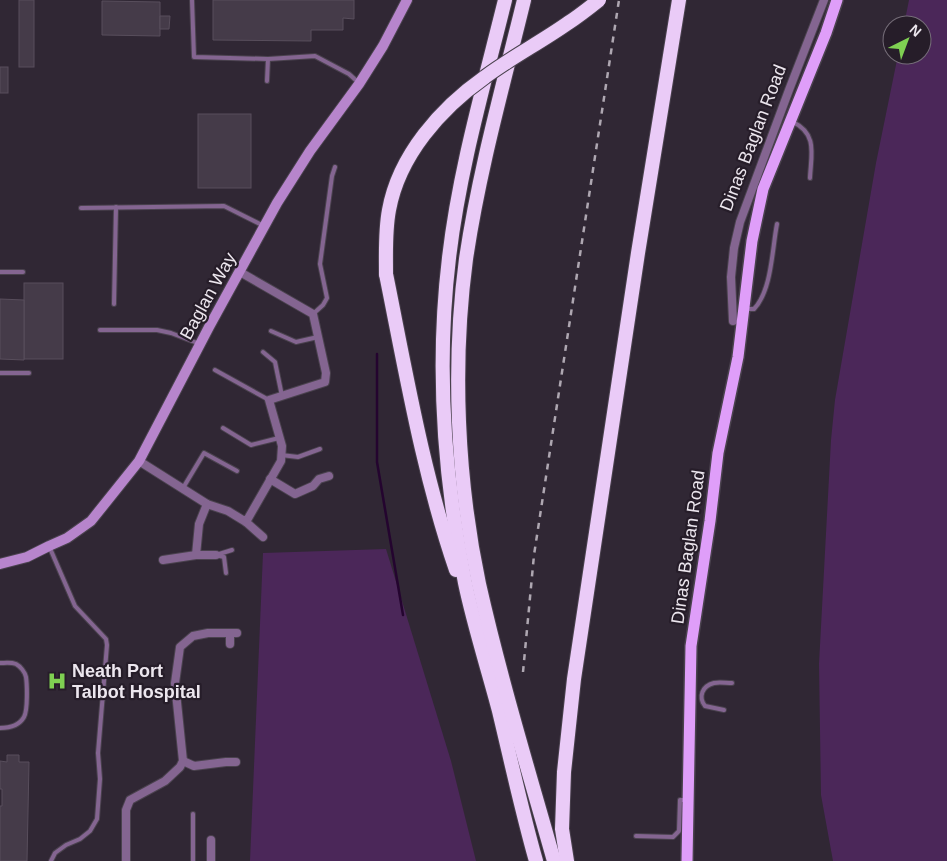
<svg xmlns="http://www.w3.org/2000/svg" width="947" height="861" font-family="Helvetica,sans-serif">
<rect width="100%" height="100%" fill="#302734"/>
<g fill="#4b2759">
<polygon points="909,0 947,0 947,861 833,861 821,795 819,664 831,440 835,400 876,163 898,55 922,55 922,25 904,25"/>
<polygon points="386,549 451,761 476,861 250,861 263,553"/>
</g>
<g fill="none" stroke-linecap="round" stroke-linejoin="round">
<polyline stroke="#24042f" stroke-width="2.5" points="377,354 377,462 403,615"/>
</g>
<g fill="#453b49" stroke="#584e5c">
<rect x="19" y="0" width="15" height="67"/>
<polygon points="213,0 354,0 354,19 343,18 343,30 311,30 311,41 213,40"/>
<polygon points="102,1 160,2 160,36 102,35"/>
<polygon points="160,16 170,16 169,29 160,29"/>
<rect x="0" y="67" width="8" height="26"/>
<rect x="198" y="114" width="53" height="74"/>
<rect x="24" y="283" width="39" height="76"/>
<polygon points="0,299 24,300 24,360 0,359"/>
<polygon points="7,755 19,755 19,762 29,762 27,861 0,861 0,806 2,806 2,789 0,789 0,761 7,762"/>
</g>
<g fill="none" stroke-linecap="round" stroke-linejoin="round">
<g stroke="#4a424e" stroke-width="6">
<g id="lane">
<polyline points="192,0 194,57 268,59 315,56 349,74 359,83"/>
<polyline points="267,81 268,59"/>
<path d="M793,122C818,134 811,155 810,178"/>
<polyline points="81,208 224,206 264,226"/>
<polyline points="0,272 23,272"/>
<polyline points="114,304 116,207"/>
<path d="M746,309H754C772,290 772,249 777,224"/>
<polyline points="313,314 323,305 327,298 320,264 332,176 335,167"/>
<polyline points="100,330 157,330 171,333 200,344"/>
<polyline points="271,331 296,342 318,337"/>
<polyline points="263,352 275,362 282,396"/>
<polyline points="215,370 269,400"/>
<polyline points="0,373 29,373"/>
<polyline points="223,428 251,445 279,438"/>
<polyline points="281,455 298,457 320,449"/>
<polyline points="183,488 204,453 237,471"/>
<polyline points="49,546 75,606 106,639 107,645 98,753 100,779 97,819 90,831 80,839 66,845 55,853 51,861"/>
<polyline points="226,573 224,557 216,555 232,550"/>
<path d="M0,663C5,663 11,662 16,664C20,666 25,672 26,677C27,684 28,710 24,717C19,726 10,728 0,728"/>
<path d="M724,710L705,706C698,697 702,686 714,683C719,682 726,683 732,683"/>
<polyline points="193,814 193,861"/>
<polyline points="636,836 673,837 679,831 680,800 686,800"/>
</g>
</g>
<g stroke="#4a424e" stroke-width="10">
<g id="street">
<polyline points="733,321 731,277 734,248 740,222 789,90 824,0"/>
<polyline points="139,461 207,504 228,511 246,522 281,461 282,446 269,400 325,382 326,373 313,314 240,272"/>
<polyline points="270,479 295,494 313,486 319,479 329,476"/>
<polyline points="246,522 263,537"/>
<polyline points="196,555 199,524 207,504"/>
<polyline points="163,560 196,555 216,555"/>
<polyline points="230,633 230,644"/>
<polyline points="183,761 194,766 226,762 236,762"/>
<polyline points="126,861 126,810 130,800 165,781 180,767 183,761 175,683 180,647 193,636 208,633 237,633"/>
<polyline points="211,861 211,840"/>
</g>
</g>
<g stroke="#4a424e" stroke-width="12">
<polyline id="secondary" points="0,564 27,557 49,546 67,538 91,521 139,461 209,327 277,203 310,151 359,84 383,46 407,0"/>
</g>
<g stroke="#4a424e" stroke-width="14">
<polyline id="primary" points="687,861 691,646 710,521 718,453 738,357 752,241 763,189 826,33 837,0"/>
</g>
<g stroke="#4a424e" stroke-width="16">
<g id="highway">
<path d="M505,0C484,85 459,171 449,258C436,366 444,477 465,583C474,626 488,669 499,711C511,761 522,812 536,861"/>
<path d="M524,0C503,86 479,171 466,259C452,364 457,480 479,584C500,677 528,769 554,861"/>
<path d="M386,274C406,373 423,474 456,570"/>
<polyline points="567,861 562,829 564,772 574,679 638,253 679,0"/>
</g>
</g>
<use href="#lane" stroke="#846591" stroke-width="4"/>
<use href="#street" stroke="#846591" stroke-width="8"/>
<use href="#secondary" stroke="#b785cc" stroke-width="10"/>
<use href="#primary" stroke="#df9ef9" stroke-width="11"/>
<use href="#highway" stroke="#eacbf7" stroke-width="14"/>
<polyline stroke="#aea7b1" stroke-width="2.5" stroke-dasharray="6 6" stroke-linecap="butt" points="523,672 534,555 619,0"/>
<g stroke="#4a424e" stroke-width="16" stroke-linecap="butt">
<path id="highway-bridge" d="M386,274C386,253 385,231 389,210C399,155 441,108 485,77C512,57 541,42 568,23C579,16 589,8 599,0"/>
</g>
<use href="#highway-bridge" stroke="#eacbf7" stroke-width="14"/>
</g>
<defs>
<g id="hospital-bare" transform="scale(1.5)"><path d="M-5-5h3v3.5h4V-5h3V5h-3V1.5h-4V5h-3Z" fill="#7fd052" stroke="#261d29" stroke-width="2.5" paint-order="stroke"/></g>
</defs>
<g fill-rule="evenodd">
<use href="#hospital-bare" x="57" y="681"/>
</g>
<g text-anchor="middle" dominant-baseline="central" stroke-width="4.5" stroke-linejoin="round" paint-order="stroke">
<g font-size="18" fill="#ece6ee" stroke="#261d29">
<text transform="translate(753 138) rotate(-69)">Dinas Baglan Road</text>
<text transform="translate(208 296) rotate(-61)">Baglan Way</text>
<text transform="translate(688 547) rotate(-82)">Dinas Baglan Road</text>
</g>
<g font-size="18" font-weight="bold" fill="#ece6ee" stroke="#261d29" text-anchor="start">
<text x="72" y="671">Neath Port<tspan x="72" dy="21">Talbot Hospital</tspan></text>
</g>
</g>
<g transform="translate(907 40) rotate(42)"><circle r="24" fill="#261d29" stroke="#756d78"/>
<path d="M0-4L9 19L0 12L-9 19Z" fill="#7fd052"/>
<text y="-8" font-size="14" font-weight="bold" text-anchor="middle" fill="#ece6ee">N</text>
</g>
</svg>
